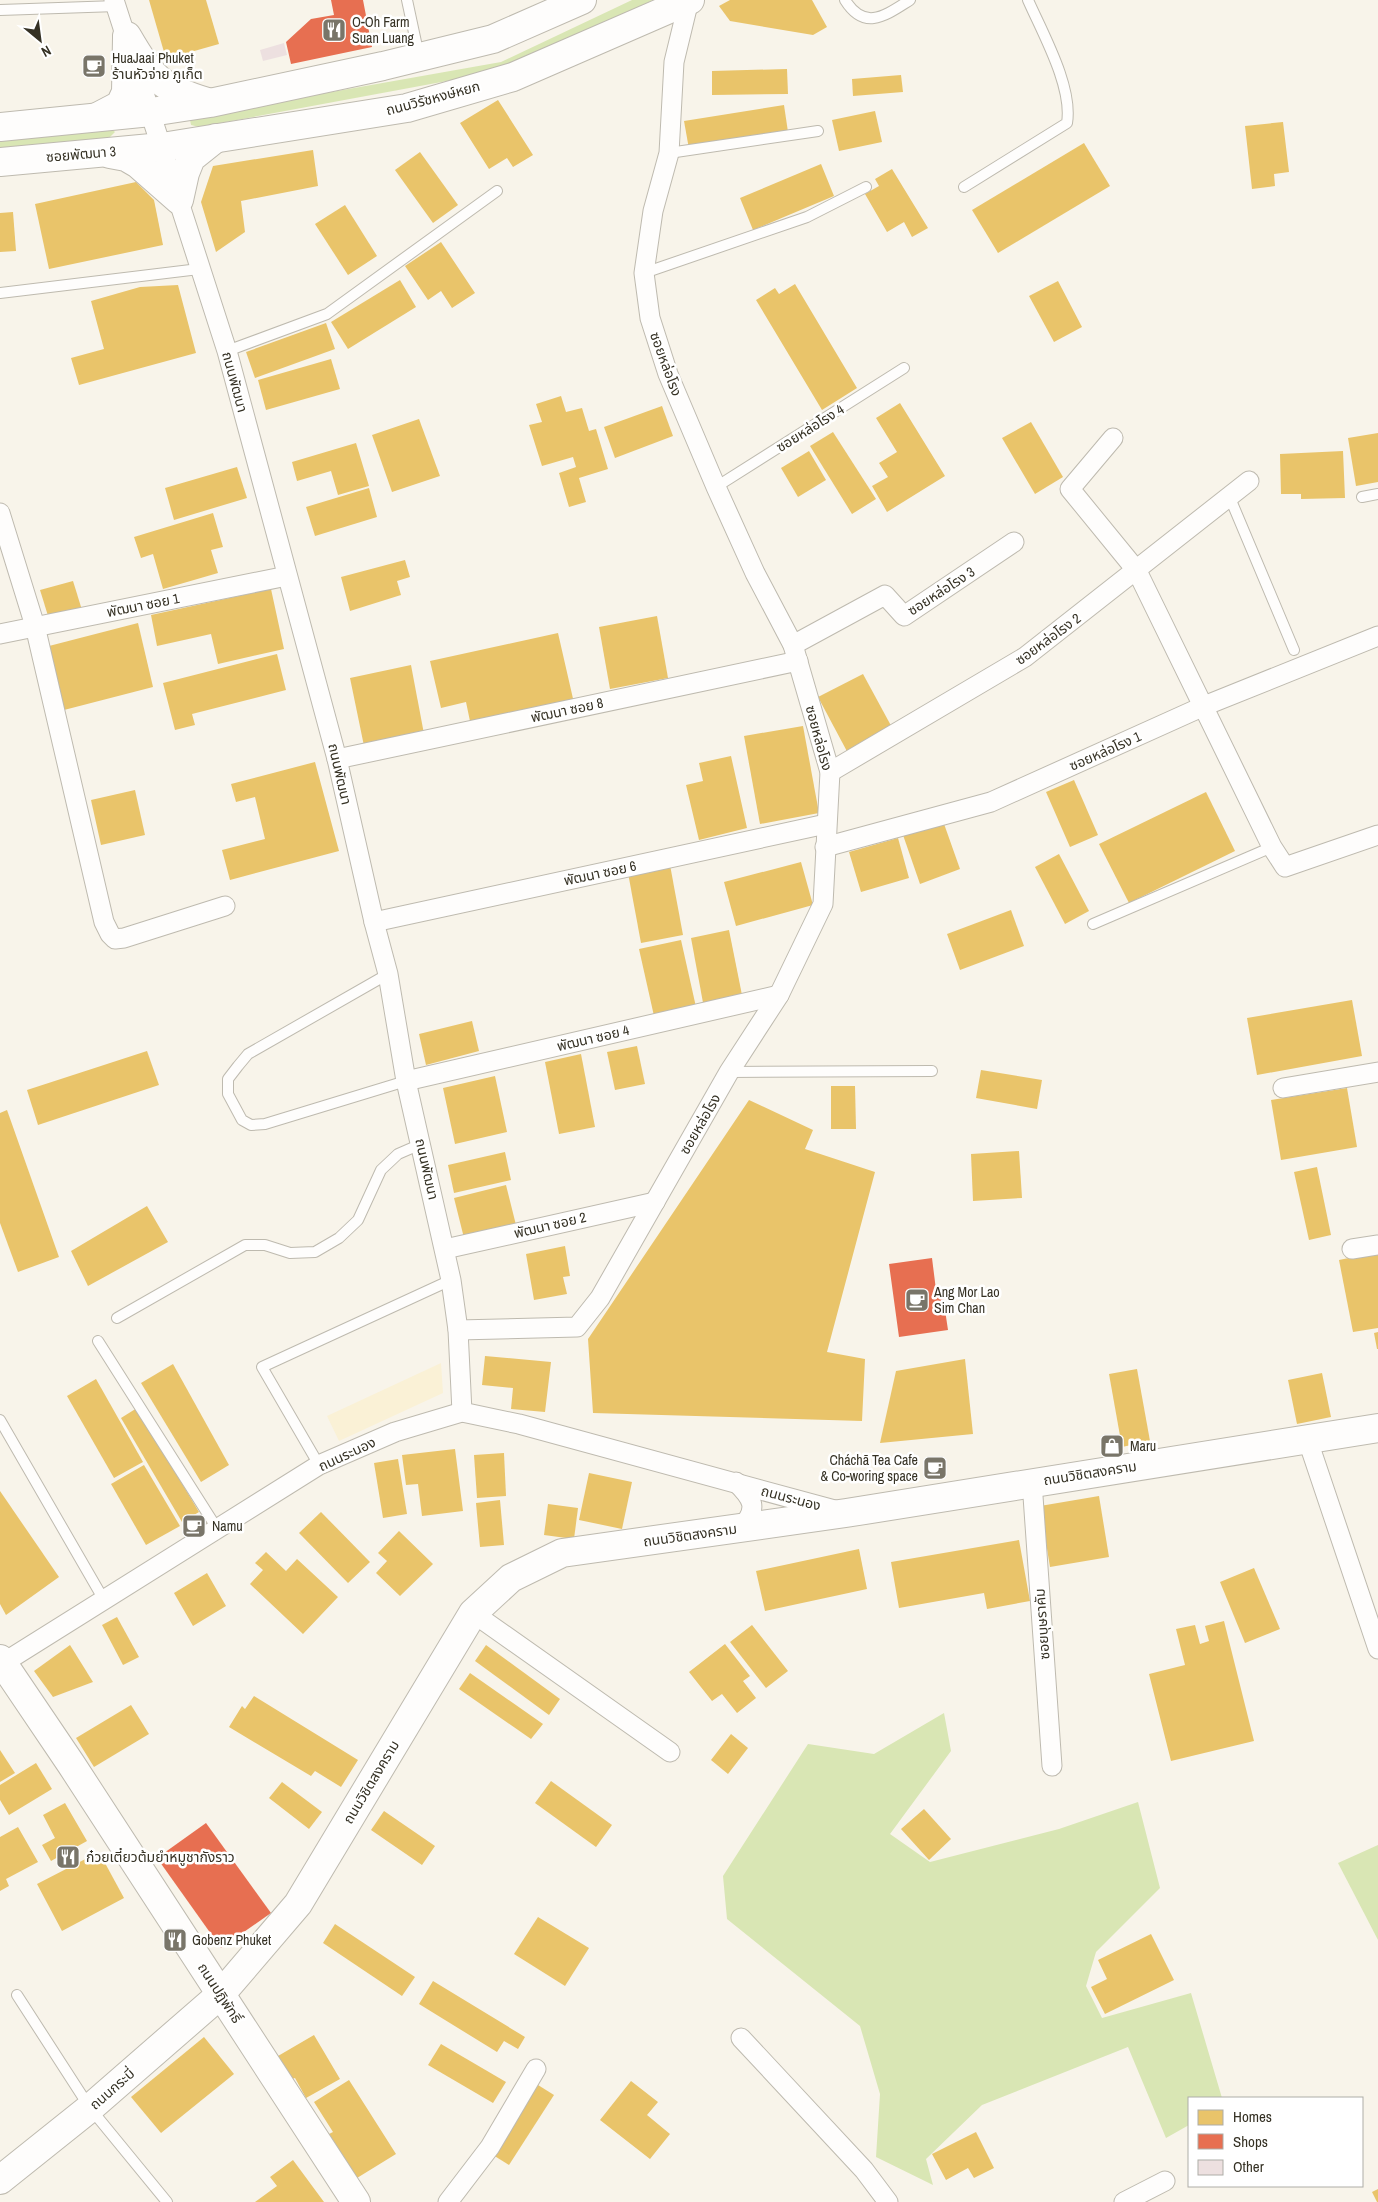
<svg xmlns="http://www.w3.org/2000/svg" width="1378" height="2202" font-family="'Archivo Narrow','Noto Sans Thai',sans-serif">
<rect width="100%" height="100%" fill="#f8f4ea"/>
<polygon fill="#faf1d6" points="441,1363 443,1393 339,1441 327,1416"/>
<g fill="#d9e6b4">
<polygon points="632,0 653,0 501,71 199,127 191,125 190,120 196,116 501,62"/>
<polygon points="108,126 115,132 108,139 0,151 0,137"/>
<polygon points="944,1713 951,1751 890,1834 930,1862 1059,1829 1138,1802 1160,1888 1096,1952 1086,1986 1102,2018 1191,1993 1222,2098 1189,2098 1189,2125 1166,2138 1128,2047 982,2105 926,2159 933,2185 876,2157 880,2094 860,2026 727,1919 723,1876 808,1744 874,1754"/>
<polygon points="1378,1845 1378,1940 1338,1863"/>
</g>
<g fill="#e9c46a">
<polygon points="149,0 206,0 219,44 166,59"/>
<polygon points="730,0 812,0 827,27 813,35 730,21 719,6"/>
<polygon points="787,69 788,94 712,95 712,71"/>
<polygon points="901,75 903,92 853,96 852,79"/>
<polygon points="498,100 533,155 513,167 507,158 489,169 460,123"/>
<polygon points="784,105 788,132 689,149 684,121"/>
<polygon points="875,111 882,142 839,151 832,120"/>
<polygon points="1283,122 1289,172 1274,174 1275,186 1252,189 1245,126"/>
<polygon points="1084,143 1110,186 998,253 972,210"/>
<polygon points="313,150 318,186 241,201 245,232 216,252 201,202 213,166"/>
<polygon points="420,152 458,205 433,223 395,170"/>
<polygon points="821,164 834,196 753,230 740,198"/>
<polygon points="892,169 928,228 912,237 904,222 887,232 865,194 879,186 875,179"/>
<polygon points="136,182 154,200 163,245 49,269 35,204"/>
<polygon points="345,205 377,256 348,275 315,224"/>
<polygon points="13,212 16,251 0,252 0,213"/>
<polygon points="441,242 475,293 452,308 441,291 428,300 405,266"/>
<polygon points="400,280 416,307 348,349 331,322"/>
<polygon points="1058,281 1082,327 1054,342 1029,296"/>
<polygon points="795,284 857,388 822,410 756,300 775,288 779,294"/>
<polygon points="178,285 196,353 79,385 71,358 104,349 91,301 140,287"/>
<polygon points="326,323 335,349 255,378 246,352"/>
<polygon points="331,359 340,389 266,410 258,380"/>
<polygon points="561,396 566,412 582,408 589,431 596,429 608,469 579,478 586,502 569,507 559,473 576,467 573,457 542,466 529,425 542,422 536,404"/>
<polygon points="900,403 945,476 887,512 872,486 888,477 879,463 897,452 876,418"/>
<polygon points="662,406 673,436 615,458 604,427"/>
<polygon points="419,419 440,476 392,492 372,435"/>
<polygon points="1031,422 1063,477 1035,494 1002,438"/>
<polygon points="833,432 876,499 852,514 810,446"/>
<polygon points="1378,433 1378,482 1356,486 1348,438"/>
<polygon points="356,443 369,486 338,495 331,471 297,481 292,462"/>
<polygon points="809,451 826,480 798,497 781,468"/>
<polygon points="1343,451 1345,498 1301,499 1301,494 1281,494 1280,454"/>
<polygon points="237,467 247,498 174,520 165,488"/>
<polygon points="369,488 377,517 315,536 306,507"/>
<polygon points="213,513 223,547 211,550 218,573 163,589 153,554 141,558 134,537"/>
<polygon points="405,560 410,577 397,581 401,595 350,611 341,577"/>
<polygon points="73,581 82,610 49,619 40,590"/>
<polygon points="271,589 284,649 218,664 211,634 157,646 151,615"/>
<polygon points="657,616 668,678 610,689 599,627"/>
<polygon points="138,623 153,687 64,710 49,646"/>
<polygon points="558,633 574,703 471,726 466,702 441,708 430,661"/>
<polygon points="277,654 286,690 192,714 195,725 175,730 163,683"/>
<polygon points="411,665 424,734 364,746 350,678"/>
<polygon points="863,674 895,733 850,757 818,697"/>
<polygon points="803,726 819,813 760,824 744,736"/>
<polygon points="731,756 747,828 699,840 686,785 703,781 699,763"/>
<polygon points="315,762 339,851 230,880 222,850 265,839 255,797 236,802 231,784"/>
<polygon points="1074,780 1098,835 1070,847 1046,792"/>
<polygon points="135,790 145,835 101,845 91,800"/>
<polygon points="1206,792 1235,851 1129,903 1099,844"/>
<polygon points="943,821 960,869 920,884 903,835"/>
<polygon points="898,838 909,878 861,892 849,852"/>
<polygon points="1059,854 1089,911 1065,924 1035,867"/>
<polygon points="801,862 813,905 736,926 724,882"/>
<polygon points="670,865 683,935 641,943 628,873"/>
<polygon points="1011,910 1024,946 960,970 947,934"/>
<polygon points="729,930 743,1000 704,1008 691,938"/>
<polygon points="681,940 696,1007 654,1016 639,949"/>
<polygon points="1352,1000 1362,1056 1257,1075 1247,1018"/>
<polygon points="472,1021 479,1051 426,1065 419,1034"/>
<polygon points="637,1046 645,1084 615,1090 607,1052"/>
<polygon points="147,1051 159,1085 38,1125 27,1090"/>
<polygon points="581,1054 595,1127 559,1134 545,1062"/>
<polygon points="981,1070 1042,1080 1037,1109 976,1098"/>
<polygon points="495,1076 507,1132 455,1144 443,1088"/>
<polygon points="831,1086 855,1086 856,1129 831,1129"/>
<polygon points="1347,1088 1357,1147 1281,1160 1271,1100"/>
<polygon points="749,1100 813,1130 805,1149 875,1172 827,1352 865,1359 862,1421 593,1413 588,1339"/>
<polygon points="7,1110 59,1257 18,1272 0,1223 0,1113"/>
<polygon points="1019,1151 1022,1198 973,1201 971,1154"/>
<polygon points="505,1152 511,1180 454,1193 448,1165"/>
<polygon points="1317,1167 1331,1235 1309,1240 1294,1172"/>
<polygon points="506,1185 516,1225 464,1238 454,1198"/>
<polygon points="147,1206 168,1242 88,1286 71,1251"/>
<polygon points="565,1246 570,1276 563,1277 567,1294 534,1300 526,1254"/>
<polygon points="1378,1252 1378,1328 1353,1332 1339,1260"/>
<polygon points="1378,1332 1378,1349 1377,1349 1374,1333"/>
<polygon points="485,1356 551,1362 545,1412 511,1409 513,1388 482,1385"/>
<polygon points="965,1359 973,1434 880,1443 896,1371"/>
<polygon points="173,1364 229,1465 201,1482 141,1383"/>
<polygon points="1137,1369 1150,1441 1122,1447 1109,1374"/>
<polygon points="1322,1373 1331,1417 1297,1424 1288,1380"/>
<polygon points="96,1379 143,1462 114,1478 67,1396"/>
<polygon points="137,1408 199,1512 182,1522 121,1418"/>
<polygon points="455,1449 463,1511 422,1516 418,1484 406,1485 402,1455"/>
<polygon points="504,1453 506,1496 477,1498 474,1455"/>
<polygon points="398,1459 407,1514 383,1518 374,1463"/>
<polygon points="144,1465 180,1526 146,1545 111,1484"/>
<polygon points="589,1473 632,1482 622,1529 579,1520"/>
<polygon points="0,1491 59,1577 6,1615 0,1604"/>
<polygon points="1099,1496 1109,1557 1050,1567 1040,1506"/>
<polygon points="500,1500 504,1545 480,1547 476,1503"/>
<polygon points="548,1504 578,1508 574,1539 544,1535"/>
<polygon points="321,1512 370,1562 348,1583 299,1533"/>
<polygon points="399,1531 433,1564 400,1596 376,1573 387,1561 378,1553"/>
<polygon points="1019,1540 1030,1601 987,1609 984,1593 899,1608 891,1562"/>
<polygon points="859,1549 867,1589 765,1611 756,1571"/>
<polygon points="266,1552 286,1571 297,1559 338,1597 303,1634 250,1584 263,1570 255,1563"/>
<polygon points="1254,1568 1280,1629 1245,1643 1220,1582"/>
<polygon points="207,1573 226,1606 193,1626 174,1593"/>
<polygon points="117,1617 139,1657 123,1665 102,1625"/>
<polygon points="1224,1621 1254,1741 1171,1761 1149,1674 1185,1665 1176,1629 1195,1625 1200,1644 1209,1641 1205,1626"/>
<polygon points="752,1625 788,1671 766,1688 730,1642"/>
<polygon points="725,1644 750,1676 743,1681 756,1698 737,1713 722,1694 712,1701 689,1672"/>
<polygon points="70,1645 93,1682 53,1697 34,1671"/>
<polygon points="486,1645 560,1699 549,1715 475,1661"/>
<polygon points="470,1673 543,1724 531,1739 459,1689"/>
<polygon points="254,1696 358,1760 341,1787 315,1771 311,1776 229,1727 242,1706 245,1709"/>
<polygon points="131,1705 149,1734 94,1767 76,1738"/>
<polygon points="731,1734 748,1748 728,1774 711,1760"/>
<polygon points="0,1750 15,1773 0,1782"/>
<polygon points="36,1763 52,1789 9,1815 0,1800 0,1785"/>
<polygon points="551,1781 612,1825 596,1847 535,1803"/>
<polygon points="282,1782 322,1812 309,1829 269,1798"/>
<polygon points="65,1803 87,1841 51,1861 42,1845 55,1838 43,1815"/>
<polygon points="924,1809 951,1839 929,1860 901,1829"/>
<polygon points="384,1811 435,1846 422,1865 371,1830"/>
<polygon points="18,1827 38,1862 6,1879 9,1886 0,1891 0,1837"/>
<polygon points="99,1852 124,1898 62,1931 37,1884"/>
<polygon points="538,1917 589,1948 565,1986 514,1954"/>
<polygon points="335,1924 415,1977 402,1996 323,1943"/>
<polygon points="1151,1934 1174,1980 1105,2014 1091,1987 1107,1979 1098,1960"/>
<polygon points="433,1981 525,2037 518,2049 504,2041 497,2052 419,2004"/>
<polygon points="314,2035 340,2079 306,2098 295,2078 292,2079 278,2056"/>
<polygon points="204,2037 234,2074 161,2133 131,2097"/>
<polygon points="441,2044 506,2082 493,2103 428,2065"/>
<polygon points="349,2080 396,2154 357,2178 329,2134 333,2132 314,2102"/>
<polygon points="631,2081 658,2102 647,2115 670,2134 650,2159 600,2120"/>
<polygon points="538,2085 554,2095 509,2165 493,2155"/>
<polygon points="976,2132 994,2168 974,2178 968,2168 946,2180 932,2154"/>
<polygon points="293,2160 324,2202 255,2202 277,2186 270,2177"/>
<polygon points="1378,2189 1378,2202 1377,2202 1372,2192"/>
</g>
<g fill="#e76f51">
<polygon points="331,0 363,0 372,47 291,64 286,42 311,19 334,15"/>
<polygon points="932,1258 936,1290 942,1290 948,1330 899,1337 889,1264"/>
<polygon points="206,1823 271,1913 221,1948 157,1858"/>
</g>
<polygon fill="#ede0e0" points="284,43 287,55 263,61 260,50"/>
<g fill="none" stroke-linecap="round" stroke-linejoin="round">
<g stroke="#bebaaf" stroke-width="12">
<g id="lane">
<polyline points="407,0 419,56"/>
<path d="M845,0C865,32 886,15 910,0"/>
<polyline points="0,10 117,6"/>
<polyline points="669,153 818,131"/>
<path d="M964,187L1067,123C1073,87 1043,34 1028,0"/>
<polyline points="644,273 807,217 866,187"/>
<polyline points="0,293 199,269"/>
<polyline points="227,351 327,314 497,191"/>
<polyline points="716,487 904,368"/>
<polyline points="1362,497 1378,494"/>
<polyline points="1230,498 1294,650"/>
<polyline points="1093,924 1272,847"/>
<polyline points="388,974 248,1054 238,1066 228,1079 228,1094 242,1120 251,1125 265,1124 406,1081"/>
<polyline points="729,1072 932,1071"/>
<polyline points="117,1318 245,1245 265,1245 290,1253 315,1252 339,1238 358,1220 381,1170 398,1154 421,1144"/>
<polyline points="98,1341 218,1530"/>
<polyline points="0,1420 104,1600"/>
<polyline points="319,1465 262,1367 451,1280"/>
<polyline points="17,1995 90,2108 167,2202"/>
</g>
</g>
<g stroke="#bebaaf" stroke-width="21">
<g id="street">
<polyline points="114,0 227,351 337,759 374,922 388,974 406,1081 451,1280 458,1330 462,1412"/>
<polyline points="1113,438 1070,489 1137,571 1272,847 1285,867 1378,835"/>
<polyline points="0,513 35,626 104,922 110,934 115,939 124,938 225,906"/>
<polyline points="0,634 287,576"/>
<polyline points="793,645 885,595 904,616 1014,542"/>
<polyline points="337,759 798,661"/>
<polyline points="830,772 1025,657 1249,481"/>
<polyline points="825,847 991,802 1204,706 1378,636"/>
<polyline points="374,922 826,824"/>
<polyline points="406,1081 779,995"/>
<polyline points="1283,1088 1378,1072"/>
<polyline points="445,1249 655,1202"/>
<polyline points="1352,1249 1378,1245"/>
<polyline points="458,1330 577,1327 600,1298 729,1072 779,995 823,904 830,772 793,645 755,573 716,487 668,374 650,318 644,273 653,211 669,153 674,62 689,0"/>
<polyline points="1307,1438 1378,1649"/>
<path d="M736,1482C753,1499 759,1508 741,1528"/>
<polyline points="1032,1482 1052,1766"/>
<polyline points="473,1613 670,1752"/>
<polyline points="0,1665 319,1465 395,1432 462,1412 519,1424 838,1511"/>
<polyline points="741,2038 864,2170 888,2202"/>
<polyline points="448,2202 490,2147 536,2069"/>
<polyline points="1124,2202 1165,2181"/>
</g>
</g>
<g stroke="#bebaaf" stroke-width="30">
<g id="secondary">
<path d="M127,36C151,77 160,88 207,102"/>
<polyline points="97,117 120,105 126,92 127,38"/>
<polyline points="0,127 151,112 210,103 383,66 493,39 582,0"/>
<polyline points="110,154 126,157 138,164 179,200 185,173 191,158 216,138"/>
<polyline points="0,162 162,147 407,108 513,77 690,0"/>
<polyline points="0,1659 71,1764 356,2202"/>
<polyline points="0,2180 90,2108 221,1994 298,1904 473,1613 511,1578 562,1553 846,1513 1378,1428"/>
</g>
</g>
<use href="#lane" stroke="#fefdfc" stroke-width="10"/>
<use href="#street" stroke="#fefdfc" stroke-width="19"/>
<use href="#secondary" stroke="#fefdfc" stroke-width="28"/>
</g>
<defs>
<g id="restaurant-square" transform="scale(1.25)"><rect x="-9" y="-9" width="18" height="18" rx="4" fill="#797569" stroke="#fff"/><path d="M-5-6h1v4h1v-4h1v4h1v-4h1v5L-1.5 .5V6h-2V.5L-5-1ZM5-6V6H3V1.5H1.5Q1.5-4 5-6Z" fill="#fff"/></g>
<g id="cafe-square" transform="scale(1.25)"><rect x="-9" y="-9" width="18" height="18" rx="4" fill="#797569" stroke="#fff"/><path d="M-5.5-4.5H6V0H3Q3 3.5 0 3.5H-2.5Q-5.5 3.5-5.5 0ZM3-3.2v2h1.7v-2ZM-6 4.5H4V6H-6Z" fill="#fff"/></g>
<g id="shop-square" transform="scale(1.25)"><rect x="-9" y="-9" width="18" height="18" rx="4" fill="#797569" stroke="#fff"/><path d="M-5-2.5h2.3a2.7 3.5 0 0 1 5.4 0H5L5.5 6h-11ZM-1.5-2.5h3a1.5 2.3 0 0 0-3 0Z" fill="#fff"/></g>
</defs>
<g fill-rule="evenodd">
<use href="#restaurant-square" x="334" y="30"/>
<use href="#cafe-square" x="94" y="66"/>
<use href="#cafe-square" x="917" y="1300"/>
<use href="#shop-square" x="1112" y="1446"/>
<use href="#cafe-square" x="935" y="1468"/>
<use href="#cafe-square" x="194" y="1526"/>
<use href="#restaurant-square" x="68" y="1857"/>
<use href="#restaurant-square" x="175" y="1940"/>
</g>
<g text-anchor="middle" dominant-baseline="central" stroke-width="5" stroke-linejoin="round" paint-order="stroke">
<g font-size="14" fill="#353124" stroke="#fff" text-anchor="start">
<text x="352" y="22">O-Oh Farm<tspan x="352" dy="16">Suan Luang</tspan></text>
<text x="112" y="58">HuaJaai Phuket<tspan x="112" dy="16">ร้านหัวจ่าย ภูเก็ต</tspan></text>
<text x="934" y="1292">Ang Mor Lao<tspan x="934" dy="16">Sim Chan</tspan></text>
<text x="1130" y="1446">Maru</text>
<text x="918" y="1460" text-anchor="end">Cháchā Tea Cafe<tspan x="918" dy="16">&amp; Co-woring space</tspan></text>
<text x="212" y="1526">Namu</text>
<text x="86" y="1857">ก๋วยเตี๋ยวต้มยำหมูชากังราว</text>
<text x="192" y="1940">Gobenz Phuket</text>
</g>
<g font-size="14" fill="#353124" stroke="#fff">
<text transform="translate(433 98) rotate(-15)">ถนนวิรัชหงษ์หยก</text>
<text transform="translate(81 154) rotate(-5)">ซอยพัฒนา 3</text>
<text transform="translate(666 364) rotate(70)">ซอยหล่อโรง</text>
<text transform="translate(235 382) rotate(75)">ถนนพัฒนา</text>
<text transform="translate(810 428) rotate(-32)">ซอยหล่อโรง 4</text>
<text transform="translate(941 591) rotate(-33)">ซอยหล่อโรง 3</text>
<text transform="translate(143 605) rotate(-11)">พัฒนา ซอย 1</text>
<text transform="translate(1048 639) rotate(-36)">ซอยหล่อโรง 2</text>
<text transform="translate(567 710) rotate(-12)">พัฒนา ซอย 8</text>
<text transform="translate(819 738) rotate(75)">ซอยหล่อโรง</text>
<text transform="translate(1105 751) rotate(-24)">ซอยหล่อโรง 1</text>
<text transform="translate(340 774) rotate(77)">ถนนพัฒนา</text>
<text transform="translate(600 873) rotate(-12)">พัฒนา ซอย 6</text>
<text transform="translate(593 1038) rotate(-13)">พัฒนา ซอย 4</text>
<text transform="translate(700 1124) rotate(-60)">ซอยหล่อโรง</text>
<text transform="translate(427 1169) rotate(77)">ถนนพัฒนา</text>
<text transform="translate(550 1225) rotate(-13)">พัฒนา ซอย 2</text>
<text transform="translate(347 1454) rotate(-25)">ถนนระนอง</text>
<text transform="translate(1090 1473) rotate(-9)">ถนนวิชิตสงคราม</text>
<text transform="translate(791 1498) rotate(15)">ถนนระนอง</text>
<text transform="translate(690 1535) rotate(-8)">ถนนวิชิตสงคราม</text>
<text transform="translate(1042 1624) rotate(-94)">ซอยบุษราคัม</text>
<text transform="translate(371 1782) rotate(-59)">ถนนวิชิตสงคราม</text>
<text transform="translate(220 1993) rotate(57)">ถนนปฏิพัทธิ์</text>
<text transform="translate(112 2089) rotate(-41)">ถนนกระบี่</text>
</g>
</g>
<rect x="1188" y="2097" width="175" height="90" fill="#ffffff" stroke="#aeada7"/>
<rect x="1198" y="2110" width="25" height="15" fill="#e9c46a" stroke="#aeada7"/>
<text x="1233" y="2122" font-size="15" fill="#353124">Homes</text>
<rect x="1198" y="2134" width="25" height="15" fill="#e76f51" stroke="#aeada7"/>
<text x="1233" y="2147" font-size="15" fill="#353124">Shops</text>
<rect x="1198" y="2160" width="25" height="15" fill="#ede0e0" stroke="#aeada7"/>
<text x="1233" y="2172" font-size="15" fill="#353124">Other</text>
<g transform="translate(40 40) rotate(151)" stroke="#ffffff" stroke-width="4" paint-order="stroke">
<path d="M0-4L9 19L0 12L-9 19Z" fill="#353124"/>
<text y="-8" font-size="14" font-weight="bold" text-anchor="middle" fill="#353124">N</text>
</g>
</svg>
